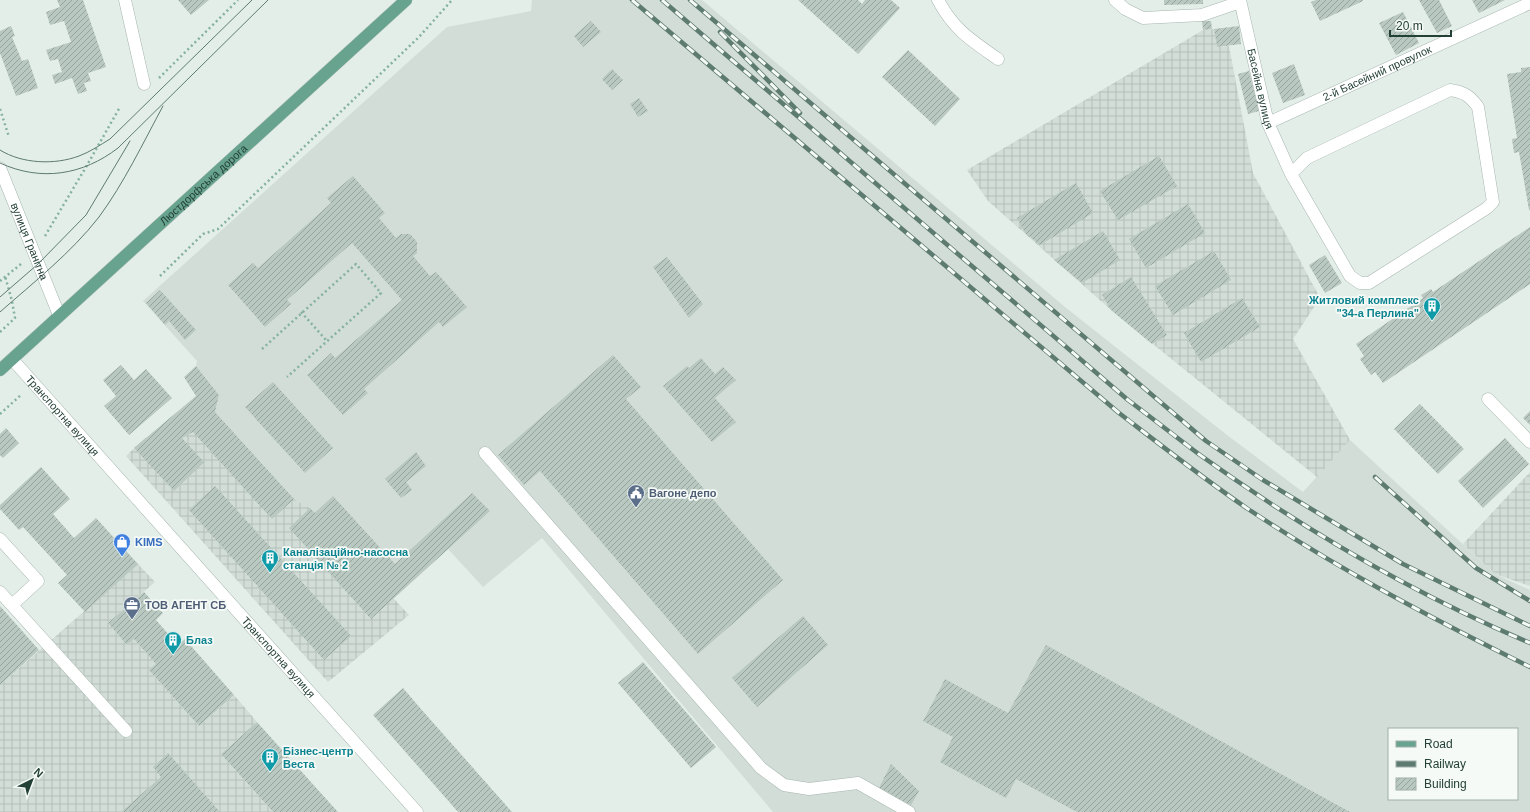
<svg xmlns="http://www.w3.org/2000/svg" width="1530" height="812" font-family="Arial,sans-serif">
<defs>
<pattern id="industrial-grid" width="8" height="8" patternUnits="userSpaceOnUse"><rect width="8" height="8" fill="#d2ddd7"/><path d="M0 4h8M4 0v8" fill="none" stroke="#b4bfb9"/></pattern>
<pattern id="building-hatch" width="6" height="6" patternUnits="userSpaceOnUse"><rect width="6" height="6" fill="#b9c8c1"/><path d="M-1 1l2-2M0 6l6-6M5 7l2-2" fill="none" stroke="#96a49e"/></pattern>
</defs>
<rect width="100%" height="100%" fill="#e4eee8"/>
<path fill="#d2ddd7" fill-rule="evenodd" d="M532,0H702L1065,307L1227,435L1303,492L1350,440L1495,574L1530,590V812H773L542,538L483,587L448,549L393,599L310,508L294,499L215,412L219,395L196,366L197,361L143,301L447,27L531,11ZM1389,729H1517V799H1389Z"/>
<g fill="url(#industrial-grid)">
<polygon points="1214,29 1217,47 1229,46 1253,173 1320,298 1293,339 1350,440 1317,477 1111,310 988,201 967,170 1203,30"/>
<polygon points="215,412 294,499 310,508 409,615 328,682 126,456 146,437 163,455 182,438 193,432"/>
<polygon points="1530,472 1530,586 1495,574 1463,544"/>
<polygon points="138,564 155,582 108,623 127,645 134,639 156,664 149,670 199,726 234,695 257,722 221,754 273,812 0,812 0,685"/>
</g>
<g fill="url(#building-hatch)">
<polygon points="57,0 83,0 106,67 88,73 91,81 84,83 87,91 78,94 72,78 55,84 52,75 62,72 58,59 50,61 46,50 71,42 64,21 50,25 46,12 60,7"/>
<polygon points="178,0 209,0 191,15"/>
<polygon points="798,0 858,0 862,4 865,0 891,0 900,8 858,54"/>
<polygon points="1164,0 1203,0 1203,4 1164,5"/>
<polygon points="1316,0 1363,0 1363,1 1320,21 1311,2"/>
<polygon points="1419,0 1439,0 1452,26 1437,33"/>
<polygon points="1472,0 1505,0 1479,13"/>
<polygon points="1403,12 1419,43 1396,55 1379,23"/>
<polygon points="591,21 601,32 583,47 574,36"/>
<polygon points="1202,21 1211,21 1212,29 1203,30"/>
<polygon points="11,26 15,36 12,37 22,61 28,59 38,88 16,96 0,53 0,31"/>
<polygon points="1239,26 1241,44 1217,47 1214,29"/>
<polygon points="908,50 960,99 935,126 882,77"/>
<polygon points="1294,64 1305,95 1283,103 1272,73"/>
<polygon points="1530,67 1530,210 1529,210 1519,152 1514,153 1512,139 1517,138 1507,74 1521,72 1521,68"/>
<polygon points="612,69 623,80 612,90 602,79"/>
<polygon points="1249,71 1259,111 1248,114 1238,74"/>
<polygon points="639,98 648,111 638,117 630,104"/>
<polygon points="1159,156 1177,186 1118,220 1100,191"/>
<polygon points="353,176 385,213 379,218 396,238 401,234 410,234 417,242 417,253 413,256 430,276 436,272 467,307 443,327 439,322 364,389 368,393 343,415 307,375 331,353 335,358 402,300 352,243 287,300 291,304 265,327 228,285 253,263 258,268 331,203 327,198"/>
<polygon points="1076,183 1093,213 1040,245 1025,233 1017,218"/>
<polygon points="1188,204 1205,233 1146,268 1129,239"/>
<polygon points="1530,227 1530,284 1383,383 1375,372 1371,375 1360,359 1364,356 1356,344 1423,298 1421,295 1431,289 1433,292"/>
<polygon points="1103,231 1120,260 1082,283 1054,260"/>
<polygon points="1214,251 1231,280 1173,315 1155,286"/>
<polygon points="1325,255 1342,283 1325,293 1309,265"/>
<polygon points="667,257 703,304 689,318 653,267"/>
<polygon points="1131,277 1167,335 1152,344 1111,310 1102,295"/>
<polygon points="160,290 196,330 185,340 169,321 165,325 146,303"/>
<polygon points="1242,298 1260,327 1201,362 1184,333"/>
<polygon points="613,355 641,387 626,399 783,580 698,654 540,471 524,485 498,455"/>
<polygon points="701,358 715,374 723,367 736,380 715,398 736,422 712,442 663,386 687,366 689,368"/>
<polygon points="121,365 134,380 146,369 172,398 129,435 104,406 116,396 103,380"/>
<polygon points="196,366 219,395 215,412 294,499 272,519 193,432 182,438 204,462 174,491 134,448 196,396 184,377"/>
<polygon points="273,382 333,448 305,473 245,407"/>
<polygon points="1420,404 1464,449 1438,474 1394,429"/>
<polygon points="1530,411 1530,425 1523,418"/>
<polygon points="6,428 19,443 3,458 0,455 0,434"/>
<polygon points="1505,438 1529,464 1483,508 1458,481"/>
<polygon points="416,452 426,466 406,482 412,490 401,498 385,479"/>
<polygon points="41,467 70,499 53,514 74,538 96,518 138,564 85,612 58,583 67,575 23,527 19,530 0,509 0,505"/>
<polygon points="215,486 351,636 324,660 189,510"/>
<polygon points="472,493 490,511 371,619 289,528 310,508 315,513 333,496 395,564"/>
<polygon points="144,592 163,613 156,620 178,645 185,639 234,695 199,726 149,670 156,664 134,639 127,645 108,623"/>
<polygon points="0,606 39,650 0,685"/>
<polygon points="803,616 828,645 757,707 732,678"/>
<polygon points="1046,645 1350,812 1077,812 1016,779 1006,798 940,762 953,737 923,721 945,679 1008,713"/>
<polygon points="643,662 716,747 691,768 618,683"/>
<polygon points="403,688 421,709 512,812 458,812 373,715"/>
<polygon points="257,722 319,791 338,812 273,812 221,754"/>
<polygon points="168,753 220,812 121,812 161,777 153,767"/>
<polygon points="891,764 919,791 911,805 879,788"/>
</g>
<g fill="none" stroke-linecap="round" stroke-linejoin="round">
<g stroke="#a6b6af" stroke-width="13">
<g id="minor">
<polyline points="125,0 144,84"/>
<path d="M938,0C954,30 971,40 998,59"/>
<polyline points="1115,0 1125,9 1143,18 1202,15 1240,2"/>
<path id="s1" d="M1240,0L1268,123L1291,174L1350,276L1360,283H1369L1487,208L1493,202L1478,107C1470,96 1464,92 1450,90L1307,158L1291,174"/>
<path id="s2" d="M1268,123L1530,3"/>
<path id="s3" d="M0,168L59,315"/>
<path id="s4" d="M12,359L417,812"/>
<polyline points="1488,399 1530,442"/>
<polyline points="485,453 761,768 784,785 809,789 858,783 909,812"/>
<polyline points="0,539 38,581 12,605"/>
<polyline points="0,592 126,731"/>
</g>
</g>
<g stroke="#c1cac7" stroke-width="13">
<g id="major">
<path id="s5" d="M0,370L406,0"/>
</g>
</g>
<g stroke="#84b1a0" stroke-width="2.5" stroke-dasharray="2 3" stroke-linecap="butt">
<polyline points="159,78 238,0"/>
<polyline points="0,109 9,137"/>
<polyline points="45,236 86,167 120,107"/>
<polyline points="160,276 203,234 218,229 419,37 452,0"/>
<polyline points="0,281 21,264"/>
<polyline points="301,312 327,341"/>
<polyline points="0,332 15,318 12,301 5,276"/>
<polyline points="262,349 356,264 381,293 287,377"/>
<polyline points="0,414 22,394"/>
</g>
<use href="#minor" stroke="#fff" stroke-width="12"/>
<use href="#major" stroke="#68a390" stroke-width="12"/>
<g stroke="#5d7b71" stroke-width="1">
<path d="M0,150C22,164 55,165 79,156C90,152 100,145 110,139L252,0"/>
<path d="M0,163C41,182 83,175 118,148L268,0"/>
<polyline points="0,297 38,264 86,215 130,141"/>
<path d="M0,312C34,282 71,253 99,217C124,183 143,143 163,106"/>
</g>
<g stroke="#5d7b71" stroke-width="4.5">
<g id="rail">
<path d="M632,0L1119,413C1162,446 1204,479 1248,509C1338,569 1433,619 1530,667"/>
<path d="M662,0L1128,400C1152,418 1176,437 1200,455C1303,529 1414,594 1530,643"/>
<polyline points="690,0 1206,441 1263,480 1403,564 1530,626"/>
<polyline points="720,32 800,113"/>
<polyline points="1375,477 1476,568 1530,601"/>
</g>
</g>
<use href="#rail" stroke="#f5faf7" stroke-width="3" stroke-dasharray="9" stroke-linecap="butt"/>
</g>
<defs>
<g id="building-pin" transform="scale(0.9)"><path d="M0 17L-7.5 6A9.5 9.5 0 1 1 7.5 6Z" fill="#0f9aa8" stroke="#f5faf7"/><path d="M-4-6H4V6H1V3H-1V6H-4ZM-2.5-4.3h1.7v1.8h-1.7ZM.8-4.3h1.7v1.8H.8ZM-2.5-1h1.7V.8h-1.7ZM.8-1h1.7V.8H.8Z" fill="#fff"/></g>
<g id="civic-pin" transform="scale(0.9)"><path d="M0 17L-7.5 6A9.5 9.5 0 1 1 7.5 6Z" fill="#5c6f8a" stroke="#f5faf7"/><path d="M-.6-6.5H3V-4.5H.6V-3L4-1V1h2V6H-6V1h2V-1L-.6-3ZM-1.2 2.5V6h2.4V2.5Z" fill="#fff"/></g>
<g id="shop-pin" transform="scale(0.9)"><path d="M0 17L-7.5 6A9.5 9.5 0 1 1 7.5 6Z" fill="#3f7fe0" stroke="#f5faf7"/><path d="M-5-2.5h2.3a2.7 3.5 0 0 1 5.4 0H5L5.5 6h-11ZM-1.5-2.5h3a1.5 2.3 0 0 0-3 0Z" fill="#fff"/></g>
<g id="office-pin" transform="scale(0.9)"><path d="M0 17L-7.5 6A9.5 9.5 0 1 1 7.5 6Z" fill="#5c6f8a" stroke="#f5faf7"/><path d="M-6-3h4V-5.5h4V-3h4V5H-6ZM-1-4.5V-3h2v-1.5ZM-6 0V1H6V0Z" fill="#fff"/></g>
</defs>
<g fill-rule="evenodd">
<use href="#building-pin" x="1432" y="306"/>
<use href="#civic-pin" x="636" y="493"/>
<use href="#shop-pin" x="122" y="542"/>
<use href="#building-pin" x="270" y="558"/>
<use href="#office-pin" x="132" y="605"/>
<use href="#building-pin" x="173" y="640"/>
<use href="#building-pin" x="270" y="757"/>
</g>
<g text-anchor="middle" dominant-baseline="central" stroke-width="3.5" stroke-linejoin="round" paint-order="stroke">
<g font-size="11" fill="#234036" stroke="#f5faf7">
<text stroke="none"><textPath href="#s2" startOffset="120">2-й Басейний провулок</textPath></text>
<text stroke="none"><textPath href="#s1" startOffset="91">Басейна вулиця</textPath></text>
<text stroke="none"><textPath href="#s5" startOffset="275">Люстдорфська дорога</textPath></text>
<text stroke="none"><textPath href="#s3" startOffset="79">вулиця Гранітна</textPath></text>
<text stroke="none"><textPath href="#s4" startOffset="76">Транспортна вулиця</textPath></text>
<text stroke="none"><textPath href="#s4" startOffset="400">Транспортна вулиця</textPath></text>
</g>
<g font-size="11" font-weight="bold" fill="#0d838f" stroke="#f5faf7" text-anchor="start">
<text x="1419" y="300" text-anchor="end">Житловий комплекс<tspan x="1419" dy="13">"34-а Перлина"</tspan></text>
<text x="283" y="552">Каналізаційно-насосна<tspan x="283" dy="13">станція № 2</tspan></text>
<text x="186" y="640">Блаз</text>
<text x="283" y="751">Бізнес-центр<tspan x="283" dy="13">Веста</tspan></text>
</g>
<g font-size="11" font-weight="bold" fill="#4e5e75" stroke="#f5faf7" text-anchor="start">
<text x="649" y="493">Вагоне депо</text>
<text x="145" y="605">ТОВ АГЕНТ СБ</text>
</g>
<g font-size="11" font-weight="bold" fill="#366cbe" stroke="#f5faf7" text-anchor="start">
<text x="135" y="542">KIMS</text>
</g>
</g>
<rect x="1388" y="728" width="130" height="72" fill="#f5faf7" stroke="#a1b0aa"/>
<rect x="1396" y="741" width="20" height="6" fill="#68a390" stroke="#a1b0aa"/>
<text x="1424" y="748" font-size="12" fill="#234036">Road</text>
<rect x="1396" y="761" width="20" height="6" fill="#5d7b71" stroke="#a1b0aa"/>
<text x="1424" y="768" font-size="12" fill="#234036">Railway</text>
<rect x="1396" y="778" width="20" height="12" fill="url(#building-hatch)" stroke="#a1b0aa"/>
<text x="1424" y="788" font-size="12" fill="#234036">Building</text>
<g transform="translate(32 780) rotate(42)" stroke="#f5faf7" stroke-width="3" paint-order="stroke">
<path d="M0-3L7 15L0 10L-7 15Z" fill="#234036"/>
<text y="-6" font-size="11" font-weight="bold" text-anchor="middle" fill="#234036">N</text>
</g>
<path d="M1390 30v6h61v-6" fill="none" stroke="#234036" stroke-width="2"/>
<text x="1396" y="30" font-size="12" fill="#234036" stroke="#f5faf7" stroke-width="3" paint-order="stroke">20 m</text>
</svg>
